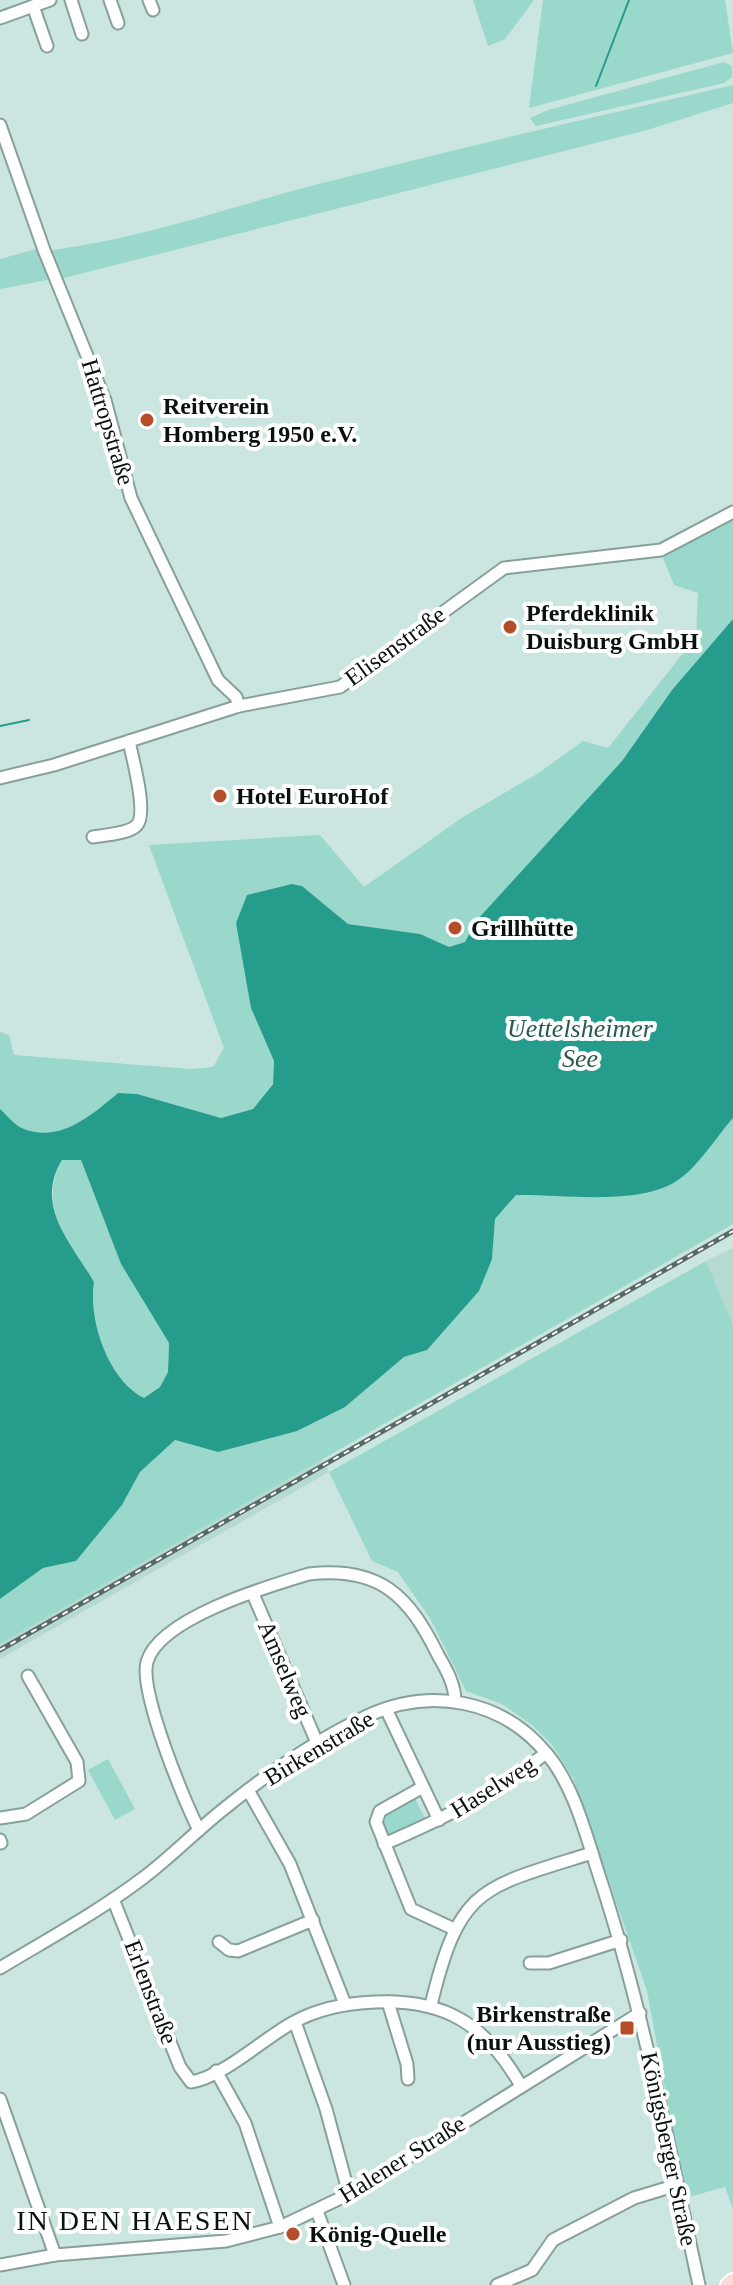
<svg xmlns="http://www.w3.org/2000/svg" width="733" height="2285" font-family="Georgia,serif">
<rect width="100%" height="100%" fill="#cbe6e0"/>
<g fill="#b6d9d1">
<polygon points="733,1248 733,1325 706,1261"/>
<polygon points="323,1459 329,1472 0,1659 0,1644"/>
</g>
<g fill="#9ad8cb">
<polygon points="473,0 534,0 505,39 488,46"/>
<polygon points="543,0 725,0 733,53 529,108"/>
<polygon points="724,62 732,66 732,77 724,83 536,126 530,118 548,110"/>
<path d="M733,85V103L647,130L60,279L50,254L53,250C151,237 247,201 342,178C472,145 603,115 733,85Z"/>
<polygon points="40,248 53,279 0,289 0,259"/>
<path d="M733,518V619L672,690L622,761L476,921L465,942L449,947L419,934L348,924L302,886L293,884L247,895L251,1008L274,1061L273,1083L253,1109L221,1118L137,1094L118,1093C92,1115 60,1143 24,1129C15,1126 7,1115 0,1109V1032L9,1035L14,1055L190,1069L213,1067L224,1048L149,845L320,835L364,887L463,817L537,774L583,741L608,748L696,637L698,593L674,585L663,558Z"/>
<polygon points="733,1118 733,1224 0,1644 0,1599 43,1568 76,1561 122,1505 140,1472 175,1440 218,1452 345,1407 404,1357 427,1350 492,1259 495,1219 516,1195 675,1182"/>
<path d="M62,1160H81L121,1264L169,1343L168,1372L160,1387L144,1398C107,1378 88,1322 94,1282C71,1241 36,1209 62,1160Z"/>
<polygon points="706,1261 733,1325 733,2209 725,2187 685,2198 647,1991 573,1778 552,1745 532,1725 502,1704 466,1691 431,1620 398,1572 372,1561 329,1472"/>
<polygon points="108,1759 135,1809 115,1820 88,1770"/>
<polygon points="414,1796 426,1821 391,1835 382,1831 381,1816"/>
</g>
<path fill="#269d8c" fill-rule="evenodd" d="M733,619V1118C716,1137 697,1169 675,1182C635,1206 560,1194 516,1195L495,1219L492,1259L479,1291L427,1350L404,1357L345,1407L297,1431L218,1452L175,1440L140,1472L122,1505L76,1561L43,1568L0,1599V1109C7,1115 15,1126 24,1129C60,1143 92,1115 118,1093L137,1094L221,1118L253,1109L273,1084L274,1061L251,1008L236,923L247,895L292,884L302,886L348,924L420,934L449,947L465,942L476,921L622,761L672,690ZM62,1160H81L121,1264L169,1343L168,1372L160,1387L144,1398C108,1380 88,1320 94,1282C71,1242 34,1206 62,1160Z"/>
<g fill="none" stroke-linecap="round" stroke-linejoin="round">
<g stroke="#269d8c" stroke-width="2">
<polyline points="596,86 629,0"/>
<polyline points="0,726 29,720"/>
</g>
<g stroke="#87a09b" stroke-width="15">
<g id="minor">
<polyline points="71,0 82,34"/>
<polyline points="110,0 118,23"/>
<polyline points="149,0 153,10"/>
<polyline points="33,6 47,46"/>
<polyline points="0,18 50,0"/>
<polyline points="0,125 44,250 105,400 131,498 218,680 236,697 239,706"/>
<polyline points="0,778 54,765 239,706 340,687 504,568 661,550 733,512"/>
<path d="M93,837C104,835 129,834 137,825C148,812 132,757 129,741"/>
<polyline points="253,1594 318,1745"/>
<polyline points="386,1709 439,1820"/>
<polyline points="423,1787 380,1811 376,1822 411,1909 454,1929"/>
<polyline points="248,1790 290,1864 345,2004"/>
<polyline points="0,1818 26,1814 79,1781 77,1762 28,1676"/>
<path d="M199,1830C184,1801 139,1691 147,1662C159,1618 269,1586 309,1574C380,1566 409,1596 438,1655C446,1669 455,1684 455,1701"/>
<polyline points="0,1840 1,1843"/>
<path d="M384,1844C442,1819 496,1793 546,1753"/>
<path d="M113,1899L180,2067L191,2082C223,2077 263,2039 292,2023C317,2009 347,2003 375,2002C445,1999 485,2024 520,2084"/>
<polyline points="219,1942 229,1950 238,1951 313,1920"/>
<polyline points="530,1963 549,1963 621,1940"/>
<path d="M0,1968C48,1939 98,1912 143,1878C172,1856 197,1830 225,1808C267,1774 318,1739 367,1716C430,1687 502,1699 547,1754C574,1786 586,1835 599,1875C643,2009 669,2148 699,2285"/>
<polyline points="388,2002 407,2064 408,2079"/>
<path d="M431,2005C460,1885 481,1888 592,1853"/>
<polyline points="295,2022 326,2109 349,2194"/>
<polyline points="216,2071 245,2123 280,2227"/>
<polyline points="0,2099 55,2255"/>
<polyline points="317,2211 344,2285"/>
<polyline points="0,2265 55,2255 226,2241 280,2227 349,2194 640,2013"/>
<polyline points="497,2285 532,2270 553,2240 634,2198 677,2185"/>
</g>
</g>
<g stroke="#fff" stroke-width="18">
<polyline id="major" points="728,2285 733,2281"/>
</g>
<use href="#minor" stroke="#fff" stroke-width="11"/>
<use href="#major" stroke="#f7ddd5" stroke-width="14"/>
<g stroke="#596966" stroke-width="5">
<polyline id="rail" points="0,1650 733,1231"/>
</g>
<use href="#rail" stroke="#fff" stroke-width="2" stroke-dasharray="6" stroke-linecap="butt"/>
</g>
<g fill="#b44d28" stroke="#fff" stroke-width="3">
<circle cx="147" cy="420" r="8"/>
<circle cx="510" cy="627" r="8"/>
<circle cx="220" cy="796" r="8"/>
<circle cx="455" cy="928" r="8"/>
<rect x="619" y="2020" width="16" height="16" rx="4"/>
<circle cx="293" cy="2234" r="8"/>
</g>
<g text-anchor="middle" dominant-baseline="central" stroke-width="8" stroke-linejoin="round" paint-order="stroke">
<g font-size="24" font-weight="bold" fill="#08110f" stroke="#fff" text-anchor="start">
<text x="163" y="406">Reitverein<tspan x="163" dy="28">Homberg 1950 e.V.</tspan></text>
<text x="526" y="613">Pferdeklinik<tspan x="526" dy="28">Duisburg GmbH</tspan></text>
<text x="236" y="796">Hotel EuroHof</text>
<text x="471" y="928">Grillhütte</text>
<text x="611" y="2014" text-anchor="end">Birkenstraße<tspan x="611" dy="28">(nur Ausstieg)</tspan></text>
<text x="309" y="2234">König-Quelle</text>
</g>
<g font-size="24" fill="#08110f" stroke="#fff">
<text transform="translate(108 422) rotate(73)">Hattropstraße</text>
<text transform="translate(395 646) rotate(-36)">Elisenstraße</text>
<text transform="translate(285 1669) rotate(67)">Amselweg</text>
<text transform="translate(319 1748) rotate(-31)">Birkenstraße</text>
<text transform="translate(493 1787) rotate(-32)">Haselweg</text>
<text transform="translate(151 1992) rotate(69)">Erlenstraße</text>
<text transform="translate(669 2149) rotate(78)">Königsberger Straße</text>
<text transform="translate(402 2159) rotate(-32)">Halener Straße</text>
</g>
<g font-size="26" font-style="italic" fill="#295850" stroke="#fff">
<text x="580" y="1028">Uettelsheimer<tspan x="580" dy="30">See</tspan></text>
</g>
<g font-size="28" letter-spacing="2" fill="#08110f" stroke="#fff">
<text x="135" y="2220">IN DEN HAESEN</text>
</g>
</g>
</svg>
